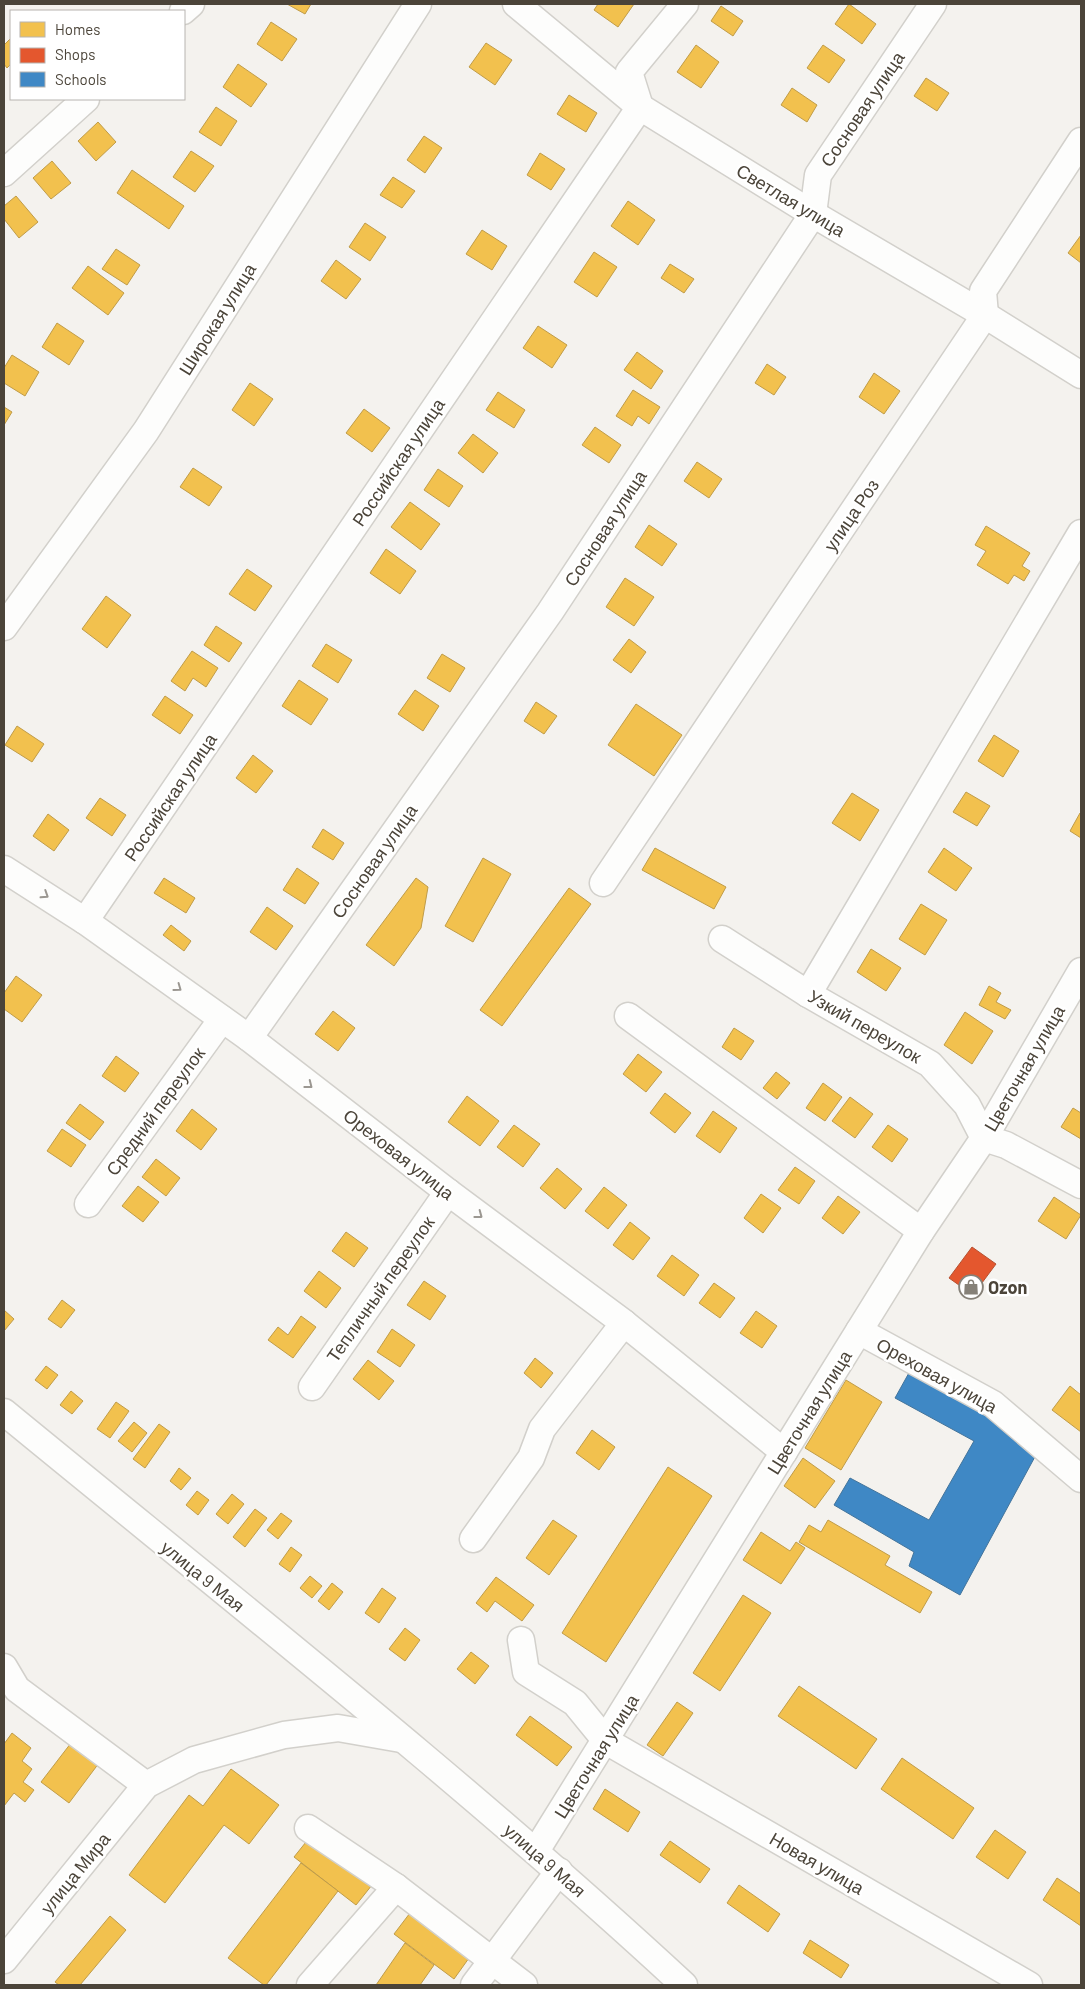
<svg xmlns="http://www.w3.org/2000/svg" width="1085" height="1989" font-family="Barlow,sans-serif">
<rect width="100%" height="100%" fill="#f4f2ee"/>
<g fill="#f2c14e" stroke="#c09c48">
<polygon points="287,4 311,4 305,14"/>
<polygon points="598,4 634,4 618,27 594,10"/>
<polygon points="849,4 876,24 862,44 835,24"/>
<polygon points="721,6 743,21 733,36 711,21"/>
<polygon points="271,22 297,39 282,61 257,44"/>
<polygon points="11,38 11,64 7,68 4,64 4,45"/>
<polygon points="486,43 512,60 495,85 469,67"/>
<polygon points="696,45 719,62 701,88 677,72"/>
<polygon points="823,45 845,60 829,83 807,68"/>
<polygon points="238,64 267,84 251,107 223,87"/>
<polygon points="926,78 949,93 937,111 914,96"/>
<polygon points="792,88 817,105 807,122 781,105"/>
<polygon points="569,95 597,113 586,132 557,114"/>
<polygon points="216,107 237,121 221,146 199,132"/>
<polygon points="98,122 116,142 96,161 78,141"/>
<polygon points="424,136 442,148 425,173 407,160"/>
<polygon points="191,151 214,166 195,192 173,177"/>
<polygon points="540,153 565,169 551,190 527,175"/>
<polygon points="52,161 71,183 51,199 33,178"/>
<polygon points="132,170 184,206 169,229 117,193"/>
<polygon points="393,177 415,191 402,208 380,195"/>
<polygon points="16,196 38,222 19,238 4,219 4,206"/>
<polygon points="628,201 655,220 638,245 611,226"/>
<polygon points="365,223 386,237 370,261 349,247"/>
<polygon points="482,230 507,246 492,270 466,254"/>
<polygon points="1081,235 1081,263 1068,253"/>
<polygon points="116,249 140,265 127,285 102,269"/>
<polygon points="594,252 617,267 597,297 574,282"/>
<polygon points="336,260 361,279 346,299 321,281"/>
<polygon points="670,264 694,279 684,293 661,278"/>
<polygon points="88,266 124,293 108,315 72,288"/>
<polygon points="57,323 84,341 69,365 42,347"/>
<polygon points="538,326 567,345 552,368 523,348"/>
<polygon points="637,352 663,371 651,389 624,370"/>
<polygon points="12,355 39,372 25,396 4,383 4,368"/>
<polygon points="767,364 786,377 774,395 755,383"/>
<polygon points="874,373 900,391 884,414 859,397"/>
<polygon points="250,383 273,399 254,426 232,410"/>
<polygon points="633,390 660,407 649,424 638,416 632,426 616,416"/>
<polygon points="498,392 525,410 514,428 486,410"/>
<polygon points="4,407 12,412 4,425"/>
<polygon points="364,409 390,428 372,452 346,433"/>
<polygon points="595,427 621,445 609,463 582,445"/>
<polygon points="473,434 498,453 483,473 458,453"/>
<polygon points="697,462 722,479 709,498 684,481"/>
<polygon points="193,468 222,487 209,506 180,487"/>
<polygon points="438,469 463,486 449,507 424,490"/>
<polygon points="410,502 440,524 421,550 391,527"/>
<polygon points="649,525 677,544 662,566 635,547"/>
<polygon points="986,526 1030,553 1022,566 1030,571 1024,581 1014,575 1008,584 977,565 986,551 975,545"/>
<polygon points="386,549 416,571 400,594 370,573"/>
<polygon points="247,569 272,586 255,611 229,594"/>
<polygon points="625,578 654,597 634,626 606,607"/>
<polygon points="106,596 131,615 107,648 82,629"/>
<polygon points="216,626 242,643 229,662 204,645"/>
<polygon points="629,639 646,652 631,673 613,660"/>
<polygon points="326,644 352,660 338,683 312,666"/>
<polygon points="192,651 218,668 206,687 193,678 185,691 171,681"/>
<polygon points="442,654 465,668 450,692 427,678"/>
<polygon points="299,680 328,699 311,725 282,706"/>
<polygon points="415,690 439,706 423,731 398,714"/>
<polygon points="165,696 193,715 180,734 152,715"/>
<polygon points="536,702 557,716 544,734 524,721"/>
<polygon points="636,704 682,735 654,776 608,745"/>
<polygon points="17,726 44,744 32,762 5,745"/>
<polygon points="994,735 1019,751 1003,777 978,761"/>
<polygon points="253,755 273,771 256,793 236,778"/>
<polygon points="966,792 990,806 977,826 953,812"/>
<polygon points="852,793 879,810 860,841 832,823"/>
<polygon points="100,798 126,815 112,836 86,818"/>
<polygon points="1080,813 1081,813 1081,838 1070,831"/>
<polygon points="48,814 69,830 54,851 33,836"/>
<polygon points="323,829 344,843 333,860 312,847"/>
<polygon points="655,848 726,887 714,909 642,870"/>
<polygon points="944,848 972,868 956,891 928,872"/>
<polygon points="483,858 511,874 473,942 445,926"/>
<polygon points="297,868 319,883 305,904 283,890"/>
<polygon points="164,878 195,898 186,913 154,893"/>
<polygon points="416,878 428,887 421,928 394,966 366,945"/>
<polygon points="569,888 591,904 502,1026 480,1010"/>
<polygon points="921,904 947,920 925,955 899,939"/>
<polygon points="267,907 293,926 276,950 250,932"/>
<polygon points="171,925 191,941 184,951 163,935"/>
<polygon points="871,949 901,968 886,991 857,972"/>
<polygon points="16,976 42,995 22,1022 4,1009 4,993"/>
<polygon points="989,986 1001,993 996,1002 1011,1010 1005,1019 979,1005"/>
<polygon points="333,1011 355,1028 338,1051 315,1034"/>
<polygon points="965,1012 993,1031 972,1064 944,1045"/>
<polygon points="734,1028 754,1041 741,1060 722,1047"/>
<polygon points="638,1054 662,1072 646,1092 623,1074"/>
<polygon points="116,1056 139,1073 125,1092 102,1076"/>
<polygon points="776,1072 790,1083 777,1099 763,1088"/>
<polygon points="823,1083 842,1097 825,1121 806,1108"/>
<polygon points="665,1093 691,1113 675,1133 650,1113"/>
<polygon points="467,1096 499,1121 480,1146 448,1122"/>
<polygon points="850,1097 873,1114 855,1138 832,1121"/>
<polygon points="80,1104 104,1122 90,1140 66,1123"/>
<polygon points="1073,1108 1081,1113 1081,1139 1061,1127"/>
<polygon points="192,1109 217,1129 201,1150 176,1131"/>
<polygon points="713,1111 737,1128 720,1153 696,1136"/>
<polygon points="514,1125 540,1144 523,1167 497,1147"/>
<polygon points="888,1125 908,1139 892,1162 872,1147"/>
<polygon points="62,1129 86,1145 71,1167 47,1151"/>
<polygon points="156,1159 180,1178 166,1196 142,1177"/>
<polygon points="795,1167 815,1181 799,1204 778,1190"/>
<polygon points="557,1168 582,1189 565,1209 540,1188"/>
<polygon points="138,1186 159,1202 143,1222 122,1206"/>
<polygon points="604,1187 627,1205 608,1229 585,1211"/>
<polygon points="761,1194 781,1208 763,1233 744,1218"/>
<polygon points="838,1196 860,1212 843,1234 822,1218"/>
<polygon points="1054,1197 1081,1215 1066,1239 1038,1221"/>
<polygon points="630,1222 650,1238 633,1260 613,1245"/>
<polygon points="346,1232 368,1248 354,1267 332,1251"/>
<polygon points="672,1255 699,1275 684,1296 657,1276"/>
<polygon points="319,1271 341,1288 326,1308 304,1291"/>
<polygon points="424,1281 446,1296 430,1320 407,1305"/>
<polygon points="714,1283 735,1298 720,1318 699,1303"/>
<polygon points="62,1300 75,1310 61,1328 48,1319"/>
<polygon points="4,1310 14,1319 4,1331"/>
<polygon points="756,1311 777,1326 762,1348 740,1333"/>
<polygon points="301,1316 316,1327 293,1358 268,1340 278,1327 288,1335"/>
<polygon points="392,1329 415,1345 400,1367 377,1352"/>
<polygon points="535,1358 553,1373 541,1388 524,1373"/>
<polygon points="368,1360 394,1381 379,1400 353,1379"/>
<polygon points="46,1366 58,1375 47,1389 35,1380"/>
<polygon points="846,1380 882,1402 841,1470 805,1448"/>
<polygon points="1070,1386 1081,1395 1081,1432 1052,1410"/>
<polygon points="71,1391 83,1401 72,1414 60,1405"/>
<polygon points="116,1402 129,1411 110,1438 97,1429"/>
<polygon points="134,1422 147,1433 132,1452 118,1441"/>
<polygon points="159,1424 170,1432 145,1468 133,1459"/>
<polygon points="592,1430 615,1447 599,1470 576,1453"/>
<polygon points="803,1458 835,1481 815,1508 784,1486"/>
<polygon points="668,1467 712,1496 606,1662 562,1633"/>
<polygon points="179,1468 191,1478 181,1490 170,1481"/>
<polygon points="197,1491 209,1500 198,1515 186,1505"/>
<polygon points="232,1494 244,1504 228,1524 216,1514"/>
<polygon points="255,1509 267,1518 245,1547 233,1537"/>
<polygon points="281,1513 292,1521 278,1539 267,1530"/>
<polygon points="553,1520 577,1536 549,1575 526,1558"/>
<polygon points="828,1520 890,1556 885,1565 932,1592 920,1613 799,1542 809,1525 821,1532"/>
<polygon points="761,1532 790,1551 796,1542 805,1548 781,1584 743,1560"/>
<polygon points="291,1547 302,1555 290,1572 279,1564"/>
<polygon points="310,1576 322,1586 312,1598 300,1588"/>
<polygon points="496,1577 534,1605 522,1621 495,1601 487,1612 476,1603"/>
<polygon points="332,1583 343,1592 329,1610 318,1601"/>
<polygon points="382,1588 396,1598 379,1623 365,1613"/>
<polygon points="743,1595 771,1613 720,1691 693,1673"/>
<polygon points="405,1628 420,1640 405,1661 389,1649"/>
<polygon points="471,1652 489,1666 475,1684 457,1669"/>
<polygon points="799,1686 877,1739 856,1769 778,1716"/>
<polygon points="677,1702 693,1713 663,1756 647,1745"/>
<polygon points="530,1716 572,1747 557,1766 516,1735"/>
<polygon points="12,1733 31,1748 22,1761 32,1769 23,1782 34,1790 25,1802 14,1793 4,1806 4,1744"/>
<polygon points="71,1743 99,1763 69,1803 41,1782"/>
<polygon points="902,1758 974,1808 953,1839 881,1789"/>
<polygon points="231,1769 279,1805 249,1844 224,1825 165,1903 129,1875 189,1795 203,1806"/>
<polygon points="605,1789 640,1812 628,1832 593,1809"/>
<polygon points="995,1830 1026,1852 1008,1879 976,1857"/>
<polygon points="310,1837 372,1885 356,1905 294,1857"/>
<polygon points="670,1841 710,1869 700,1883 660,1855"/>
<polygon points="301,1863 338,1891 266,1985 264,1985 228,1958"/>
<polygon points="1057,1878 1081,1894 1081,1926 1043,1900"/>
<polygon points="739,1885 780,1914 768,1932 727,1903"/>
<polygon points="410,1913 469,1958 454,1979 394,1934"/>
<polygon points="110,1916 126,1930 80,1985 59,1985 55,1982"/>
<polygon points="810,1940 849,1965 841,1978 803,1953"/>
<polygon points="405,1943 434,1965 420,1985 376,1985"/>
</g>
<polygon fill="#e4572e" stroke="#b65131" points="972,1247 996,1264 973,1295 949,1278"/>
<polygon fill="#3f88c5" stroke="#43749b" points="910,1371 1013,1427 1037,1453 960,1595 909,1566 914,1552 834,1505 850,1478 929,1520 974,1441 895,1398"/>
<g fill="none" stroke-linecap="round" stroke-linejoin="round">
<g stroke="#d2d0cb" stroke-width="29">
<g id="minor">
<polyline points="516,4 640,107 813,214 985,315 1081,375"/>
<polyline points="183,11 191,4"/>
<polyline points="4,173 86,99"/>
<polyline points="4,627 146,431 418,4"/>
<polyline points="4,869 85,921 249,1038 448,1192 624,1323 784,1452"/>
<polyline points="603,883 985,315 983,291 1081,141"/>
<polyline points="85,921 640,107 629,72 685,4"/>
<polyline points="722,939 808,994 930,1064 967,1105 984,1138 1006,1145 1081,1185"/>
<polyline points="808,994 1081,533"/>
<polyline points="628,1016 921,1231"/>
<polyline points="249,1038 550,612 813,214 818,175 933,4"/>
<polyline points="88,1204 222,1019"/>
<polyline points="859,1331 993,1404 1081,1479"/>
<polyline points="312,1387 448,1192"/>
<path d="M4,1412C233,1600 467,1784 684,1985"/>
<polyline points="473,1539 531,1458 542,1429 624,1323"/>
<polyline points="521,1640 526,1672 575,1703 606,1741 1029,1985"/>
<polyline points="4,1667 17,1689 146,1785"/>
<polyline points="308,1828 396,1887 524,1985"/>
<polyline points="536,1851 921,1231 984,1138 1081,971"/>
<polyline points="4,1960 146,1785 194,1760 284,1735 338,1728 401,1739"/>
<polyline points="310,1985 396,1887"/>
<polyline points="474,1985 559,1871"/>
</g>
</g>
<use href="#minor" stroke="#fdfdfc" stroke-width="26"/>
</g>
<defs><path id="oneway-chevron" d="M-2-3.5L2.5 0L-2 3.5" fill="none" stroke-width="1.6" stroke-linecap="round" stroke-linejoin="round" transform="scale(1.25)"/></defs>
<g stroke="#9b9791">
<use href="#oneway-chevron" transform="translate(45 895) rotate(33)"/>
<use href="#oneway-chevron" transform="translate(178 988) rotate(36)"/>
<use href="#oneway-chevron" transform="translate(309 1085) rotate(38)"/>
<use href="#oneway-chevron" transform="translate(479 1215) rotate(37)"/>
</g>
<defs>
<g id="shop-ring" transform="scale(1.25)"><circle r="9.5" fill="#fff" stroke="#868178" stroke-width="1.5"/><path d="M-5-2.5h2.3a2.7 3.5 0 0 1 5.4 0H5L5.5 6h-11ZM-1.5-2.5h3a1.5 2.3 0 0 0-3 0Z" fill="#868178"/></g>
</defs>
<g fill-rule="evenodd">
<use href="#shop-ring" x="971" y="1287"/>
</g>
<g text-anchor="middle" dominant-baseline="central" stroke-width="5" stroke-linejoin="round" paint-order="stroke">
<g font-size="18" fill="#4b4439" stroke="#fff">
<text transform="translate(862 109) rotate(-56)">Сосновая улица</text>
<text transform="translate(791 200) rotate(31)">Светлая улица</text>
<text transform="translate(217 319) rotate(-58)">Широкая улица</text>
<text transform="translate(398 462) rotate(-56)">Российская улица</text>
<text transform="translate(851 515) rotate(-56)">улица Роз</text>
<text transform="translate(605 528) rotate(-57)">Сосновая улица</text>
<text transform="translate(170 797) rotate(-56)">Российская улица</text>
<text transform="translate(374 861) rotate(-55)">Сосновая улица</text>
<text transform="translate(865 1026) rotate(30)">Узкий переулок</text>
<text transform="translate(1024 1068) rotate(-60)">Цветочная улица</text>
<text transform="translate(155 1111) rotate(-54)">Средний переулок</text>
<text transform="translate(399 1154) rotate(38)">Ореховая улица</text>
<text transform="translate(380 1289) rotate(-55)">Тепличный переулок</text>
<text transform="translate(937 1375) rotate(29)">Ореховая улица</text>
<text transform="translate(809 1412) rotate(-58)">Цветочная улица</text>
<text transform="translate(203 1576) rotate(39)">улица 9 Мая</text>
<text transform="translate(596 1756) rotate(-58)">Цветочная улица</text>
<text transform="translate(545 1860) rotate(41)">улица 9 Мая</text>
<text transform="translate(817 1863) rotate(30)">Новая улица</text>
<text transform="translate(75 1873) rotate(-51)">улица Мира</text>
</g>
<g font-size="18" font-weight="bold" fill="#4b4439" stroke="#fff" text-anchor="start">
<text x="988" y="1287">Ozon</text>
</g>
</g>
<rect width="1085" height="1989" fill="none" stroke="#4b4439" stroke-width="10"/>
<rect x="10" y="10" width="175" height="90" fill="#ffffff" stroke="#b7b4b0"/>
<rect x="20" y="22" width="25" height="15" fill="#f2c14e" stroke="#b7b4b0"/>
<text x="55" y="35" font-size="15" fill="#4b4439">Homes</text>
<rect x="20" y="48" width="25" height="15" fill="#e4572e" stroke="#b7b4b0"/>
<text x="55" y="60" font-size="15" fill="#4b4439">Shops</text>
<rect x="20" y="72" width="25" height="15" fill="#3f88c5" stroke="#b7b4b0"/>
<text x="55" y="85" font-size="15" fill="#4b4439">Schools</text>
</svg>
